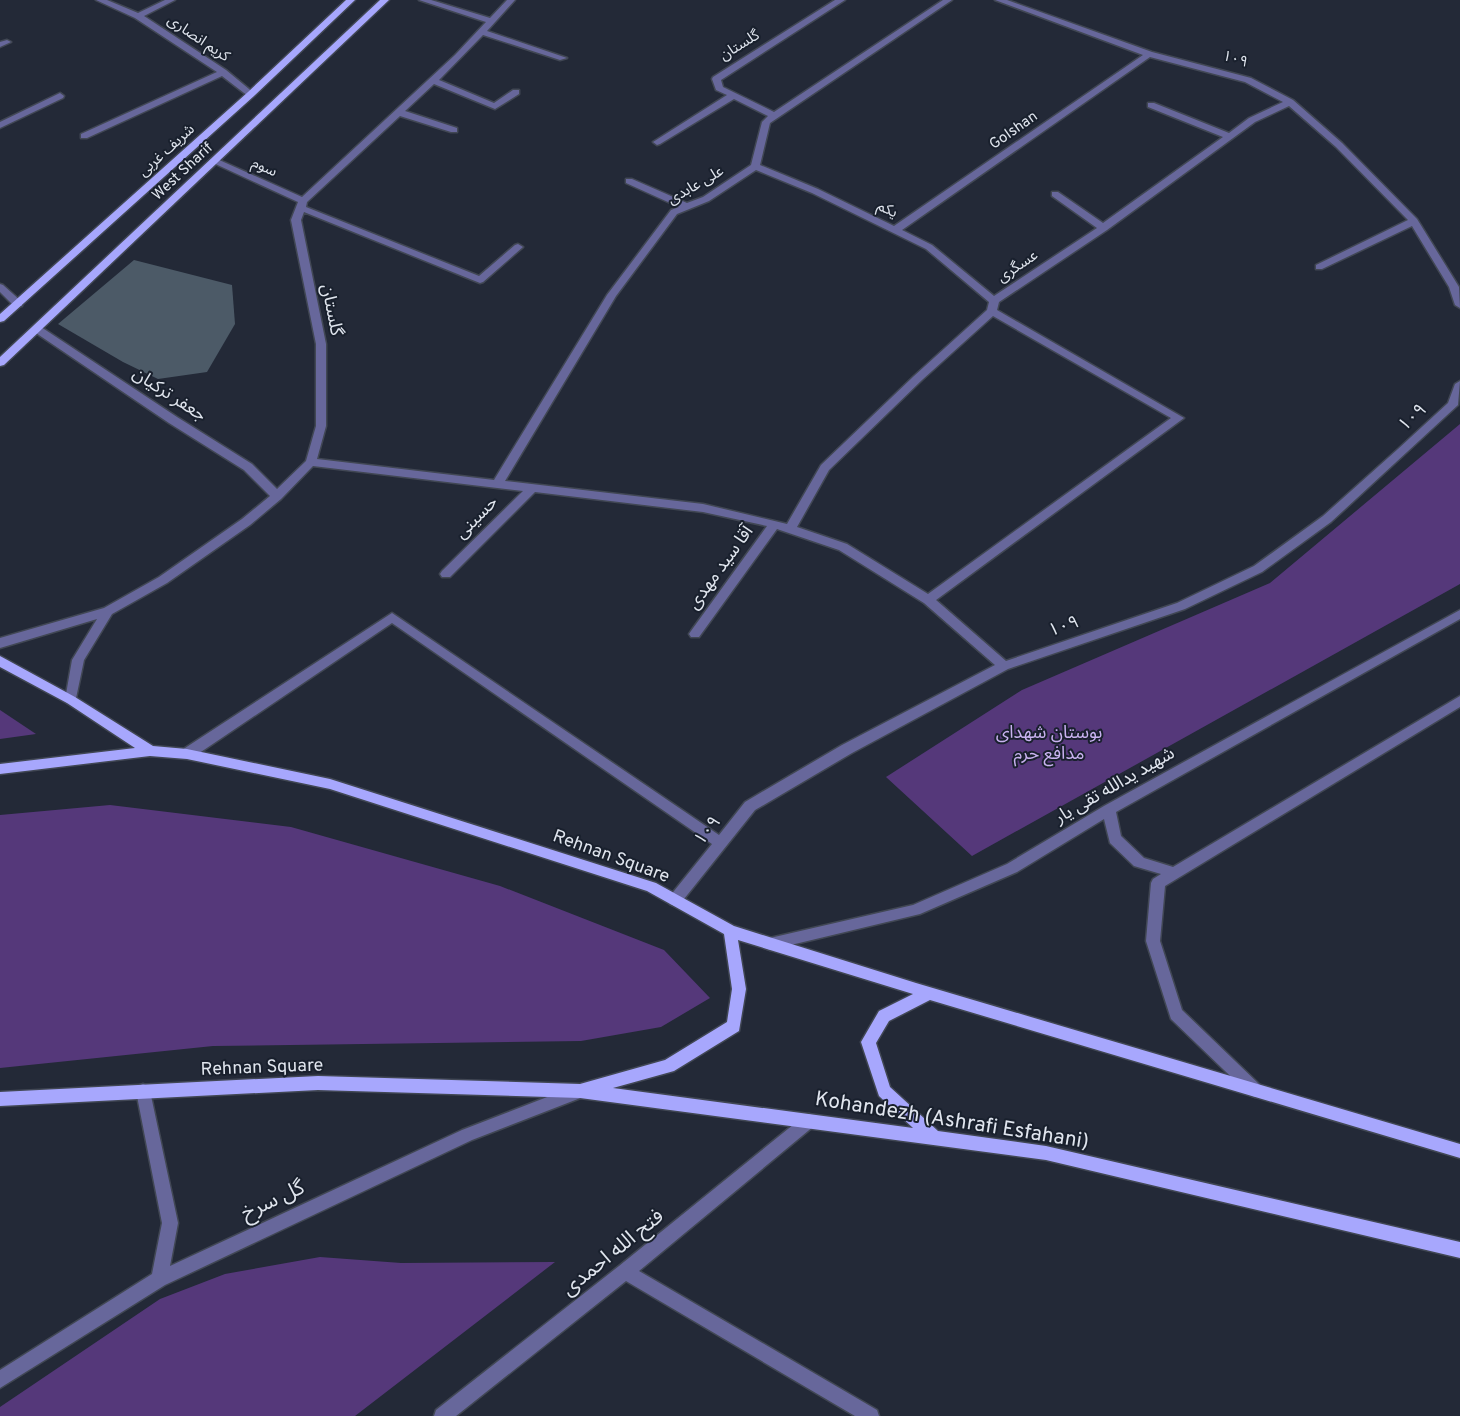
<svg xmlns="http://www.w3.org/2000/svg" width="1460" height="1416" font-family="Overpass,'Noto Sans Arabic',sans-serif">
<rect width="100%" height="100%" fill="#232937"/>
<g fill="#55387a">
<polygon points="1460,424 1460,584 972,856 886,777 1022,690 1270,583"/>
<polygon points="0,710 36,734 0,739"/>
<polygon points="110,805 291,827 500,886 664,950 710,998 661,1027 581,1041 213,1046 0,1068 0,815"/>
<polygon points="320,1257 401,1263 555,1262 355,1416 0,1416 0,1407 160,1299 225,1274"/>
</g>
<polygon fill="#4c5a67" points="134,260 232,285 235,324 207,372 158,379 123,362 58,324"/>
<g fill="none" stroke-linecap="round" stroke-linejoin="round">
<g stroke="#414754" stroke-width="3">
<g id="minor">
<polygon points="96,0 107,0 138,13 165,0 175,0 144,16 226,70 255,94 248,96 222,76 87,138 81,138 81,134 217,72 135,18"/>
<path d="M419,0H431L490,18L507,0H515L487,31L567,58L560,60L483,35L439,80L494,103L513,90H519V94L495,109L434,84L405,111L457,128V132H451L400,116L307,202L306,207L479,276L515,245L518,244L523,247L483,282L480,283L304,212L301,220L326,344V426L317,459L494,480L607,295L671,210L679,207L626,183V179H632L687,203L703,197L751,165L762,122L768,116L734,99L660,144L657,145L653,142L727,95L716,90L712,79L713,77L835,0H845L721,80L723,87L774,112L943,0H952L770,123L760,165L818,189L894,226L1143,55L995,0H1007L1152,52L1251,78L1293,100L1342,143L1417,219L1459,287L1460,308L1455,305L1449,287L1412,226L1322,269H1316V265L1408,220L1336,147L1289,106L1255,122L1107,230L999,302L997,310L1184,418L936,600L1006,661L1177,603L1254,566L1323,516L1398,449L1448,403L1455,384L1460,381L1458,405L1331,522L1262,572L1185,609L1008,669L852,753L755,810L680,904L675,906L670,904L668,900L670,896L712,844L392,623L192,758H182L181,754L182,750L392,613L719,835L745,802L842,745L995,665L924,603L839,550L777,529L699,637H691L689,634L691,631L767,526L703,512L535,492L450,577H442L440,574L442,571L523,491L313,466L281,499L250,525L167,583L112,614L84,660L75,703H67L65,700L72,660L97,619L0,648V638L104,608L159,577L242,519L270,496L244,470L169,423L33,331V327H41L177,417L252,464L277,489L306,461L316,426V344L291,220L298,202L209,161L211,159H217L302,197L455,55L486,22ZM1150,57L1245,82L1283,102L1249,118L1229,133L1154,103H1148V107L1223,137L1103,223L1058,192H1052V196L1097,228L994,296L932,245L902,230ZM756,170L812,193L926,249L989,302L987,310L914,376L821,465L787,524L703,504L505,481L616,296L677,214L709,201ZM993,316L1171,418L928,594L847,544L797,527L829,470L922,380Z"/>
<polygon points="7,40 11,42 0,47 0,42"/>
<polygon points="60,93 64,96 63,98 0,128 0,122"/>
<polygon points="0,284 3,285 22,302 22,306 14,306 0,292"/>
<polygon points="1460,610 1460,619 1116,812 1121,836 1144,858 1173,867 1460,696 1460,707 1165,886 1160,941 1182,1010 1260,1085 1262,1090 1260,1095 1255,1097 1250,1095 1171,1019 1146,941 1151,883 1153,879 1161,874 1134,866 1110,843 1104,819 1017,872 920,914 770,950 765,948 763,944 765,940 770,938 913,905 1007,864 1104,806"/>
<polygon points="143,1084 148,1086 150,1091 178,1223 170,1266 462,1130 578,1085 583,1087 585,1092 583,1097 472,1140 165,1285 0,1388 0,1370 152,1274 162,1223 136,1091 138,1086"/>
<polygon points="809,1114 814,1116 817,1121 814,1126 639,1271 877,1410 879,1416 855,1416 626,1281 456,1416 434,1416 436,1410 619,1266 804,1116"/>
</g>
</g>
<g stroke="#414754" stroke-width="3">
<g id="major">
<polygon points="346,0 355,0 254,96 4,321 0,322 0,314 248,92"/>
<polygon points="380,0 389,0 4,365 0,366 0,357"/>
<path d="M0,656L75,697L153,746L187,749L330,779L656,883L734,926L916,983L1460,1144V1158L930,1000L889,1021L876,1043L890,1087L938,1131L1046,1146L1460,1242V1258L1046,1160L580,1098L318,1090L0,1106V1092L318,1076L580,1084L665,1060L727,1022L732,989L724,934L647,891L330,789L187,759L150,756L0,774V764L135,748L67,703L0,667ZM738,940L913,994L879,1011L861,1042L879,1096L913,1128L613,1088L674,1071L739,1031L746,989Z"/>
</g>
</g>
<use href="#minor" fill="#67679b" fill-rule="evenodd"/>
<use href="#major" fill="#a7a7fd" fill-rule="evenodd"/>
</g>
<g text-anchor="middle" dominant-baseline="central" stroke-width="4" stroke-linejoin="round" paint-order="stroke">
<g font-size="15" fill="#e0e5ee" stroke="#19202d">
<text transform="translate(198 39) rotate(34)">کریم انصاری</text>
<text transform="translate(740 46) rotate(-32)">گلستان</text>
<text transform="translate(1235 60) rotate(17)">۱۰۹</text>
<text transform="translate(1014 131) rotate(-35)">Golshan</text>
<text transform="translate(167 151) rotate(-42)">شریف غربی</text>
<text transform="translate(264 168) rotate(24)">سوم</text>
<text transform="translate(183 172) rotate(-43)">West Sharif</text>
<text transform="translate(696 186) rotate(-30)">علی عابدی</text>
<text transform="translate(887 210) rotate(26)">یکم</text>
<text transform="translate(1018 267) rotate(-34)">عسگری</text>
</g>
<g font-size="18" fill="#e0e5ee" stroke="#19202d">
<text transform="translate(331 310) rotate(79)">گلستان</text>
<text transform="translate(169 395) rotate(33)">جعفر ترکیان</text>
<text transform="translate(1413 418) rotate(-43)">۱۰۹</text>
<text transform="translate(477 518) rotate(-45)">حسینی</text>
<text transform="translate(721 568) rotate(-54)">آقا سید مهدی</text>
<text transform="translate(1064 627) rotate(-19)">۱۰۹</text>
<text transform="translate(1115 786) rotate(-30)">شهید یدالله تقی یار</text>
<text transform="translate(708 831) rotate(-52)">۱۰۹</text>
<text transform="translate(611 857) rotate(20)">Rehnan Square</text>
<text transform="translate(262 1068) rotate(-2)">Rehnan Square</text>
</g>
<g font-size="18" fill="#c9b2f0" stroke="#19202d">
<text x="1049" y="733">بوستان شهدای<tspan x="1049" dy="21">مدافع حرم</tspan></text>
</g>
<g font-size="21" fill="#e0e5ee" stroke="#19202d">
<text transform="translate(952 1121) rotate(9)">Kohandezh (Ashrafi Esfahani)</text>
<text transform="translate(273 1201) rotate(-25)">گل سرخ</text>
<text transform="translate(613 1253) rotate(-39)">فتح الله احمدی</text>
</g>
</g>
</svg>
